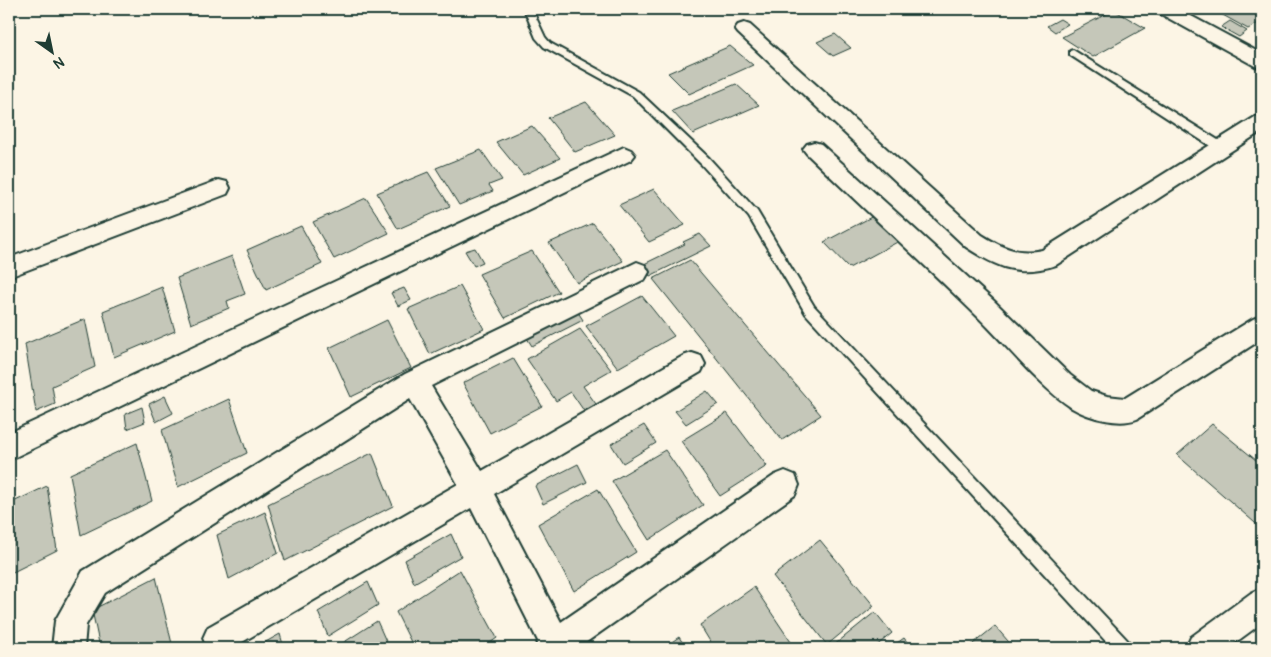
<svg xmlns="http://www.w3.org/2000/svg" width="1271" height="657" font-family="Pangolin,sans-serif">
<rect width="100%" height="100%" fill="#fcf5e5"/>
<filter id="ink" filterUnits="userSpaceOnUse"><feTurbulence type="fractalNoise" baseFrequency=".02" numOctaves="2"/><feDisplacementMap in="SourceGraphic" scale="10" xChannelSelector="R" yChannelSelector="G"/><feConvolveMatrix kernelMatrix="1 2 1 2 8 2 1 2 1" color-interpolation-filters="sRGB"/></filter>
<g filter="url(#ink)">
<g fill="#c5c7b9" stroke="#1f3d34">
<polygon points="786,9 800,9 803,12 793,15"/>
<polygon points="1212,9 1248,9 1262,17 1262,21 1248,29"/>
<polygon points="1114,10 1145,28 1093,57 1062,37"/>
<polygon points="1060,19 1068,24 1055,32 1047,26"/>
<polygon points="1230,21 1247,31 1239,37 1221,27"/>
<polygon points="835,34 851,48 833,56 817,42"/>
<polygon points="730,46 753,65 689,94 668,73"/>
<polygon points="736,84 759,105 693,134 672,111"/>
<polygon points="586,102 615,135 575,152 548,118"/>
<polygon points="532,126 560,158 523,175 496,142"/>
<polygon points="481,150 502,180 489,185 493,191 459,205 436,168"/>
<polygon points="428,172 450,206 398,229 377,193"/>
<polygon points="654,189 685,225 649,242 619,205"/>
<polygon points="366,198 389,233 334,259 313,222"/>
<polygon points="877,214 903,239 849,268 824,242"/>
<polygon points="593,223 623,261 577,283 549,243"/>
<polygon points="301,226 322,264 266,290 247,250"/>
<polygon points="700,234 711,246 650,276 642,265 685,244 683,242"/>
<polygon points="475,248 483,262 474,266 465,251"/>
<polygon points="532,251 559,292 505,318 479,274"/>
<polygon points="232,256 245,294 227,301 229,308 191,324 177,278"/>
<polygon points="690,260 821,415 782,440 653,279"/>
<polygon points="460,286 484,329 430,354 408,309"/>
<polygon points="162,287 175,331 114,357 103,311"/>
<polygon points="404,288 411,300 398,306 391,293"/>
<polygon points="642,296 674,336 618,368 586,326"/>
<polygon points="574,306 583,320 532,346 523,332"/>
<polygon points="85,319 95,367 52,386 55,404 36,412 25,344"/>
<polygon points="387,320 411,368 351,397 329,348"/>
<polygon points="580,329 611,370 583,386 596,404 584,411 571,392 556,401 527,359"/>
<polygon points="513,358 542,406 490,433 463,383"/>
<polygon points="707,391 718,404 686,424 675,411"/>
<polygon points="165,396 173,413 156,422 149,404"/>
<polygon points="229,399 247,453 178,487 162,430"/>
<polygon points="142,407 145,422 127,429 125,414"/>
<polygon points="727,413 767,466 720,496 681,441"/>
<polygon points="1212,424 1262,465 1262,529 1177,455"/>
<polygon points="644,425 656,443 623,463 611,444"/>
<polygon points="137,443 152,501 81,535 70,474"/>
<polygon points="665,450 703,505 649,540 612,481"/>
<polygon points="372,453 393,506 285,561 268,504"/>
<polygon points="578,464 587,482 543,504 535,486"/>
<polygon points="47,486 57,550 9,574 9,504"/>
<polygon points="598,489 636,552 574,591 538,524"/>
<polygon points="265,512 278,553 229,579 217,535"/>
<polygon points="451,534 461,556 414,583 405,560"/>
<polygon points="820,540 874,606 827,645 773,576"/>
<polygon points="460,570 497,638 483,648 414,648 396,612"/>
<polygon points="156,577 173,648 100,648 92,610"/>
<polygon points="368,582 378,605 328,636 318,612"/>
<polygon points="754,587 795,648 714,648 700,625"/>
<polygon points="875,612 892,633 874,648 835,648 833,646"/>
<polygon points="377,621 389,648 335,648"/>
<polygon points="995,626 1014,648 968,648"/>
<polygon points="280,634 284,648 255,648"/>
<polygon points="679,637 686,648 663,648"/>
<polygon points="904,638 912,648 890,648"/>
</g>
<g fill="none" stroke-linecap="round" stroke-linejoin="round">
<g stroke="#1f3d34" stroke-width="4">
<g id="lane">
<polygon points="524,9 532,9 545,37 550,43 639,92 709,158 757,211 814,306 1129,642 1131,648 1112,648 806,314 749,217 701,164 633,96 544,47 536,38"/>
<polygon points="1073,50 1226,145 1226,151 1218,151 1070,55 1070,51"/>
</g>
</g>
<g stroke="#1f3d34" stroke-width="4">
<g id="street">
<polygon points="1156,9 1178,9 1262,54 1262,68 1255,66 1159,13"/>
<path d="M744,23L750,25L982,235C1003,248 1017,255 1042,250L1255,117L1262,115V131L1056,265C1019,277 998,268 966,247L738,33L735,29L738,25Z"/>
<path d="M814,142L821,144L994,301L1070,375L1091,391L1107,396L1125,398L1253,319L1262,315V339L1137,419C1119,426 1089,418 1072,408C1037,385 1007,345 977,316C921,261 863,208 807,154L803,149L807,144Z"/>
<polygon points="624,147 631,150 635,155 631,160 9,460 9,433"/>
<polygon points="219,180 227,182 230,188 227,194 9,277 9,258"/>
<polygon points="637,262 645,265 649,272 645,279 431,386 482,471 683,356 692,353 701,356 705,364 701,372 494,494 561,622 775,475 785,471 795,475 799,485 795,495 578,648 535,648 538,641 471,508 232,648 207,648 203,638 208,627 458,484 410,399 105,593 86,625 84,648 52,648 55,621 83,571 405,374"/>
<polygon points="1262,588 1262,623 1228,648 1186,648 1191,637 1251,593"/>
</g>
</g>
<use href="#lane" fill="#fcf5e5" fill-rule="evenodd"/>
<use href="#street" fill="#fcf5e5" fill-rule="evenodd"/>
</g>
</g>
<rect width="1271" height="657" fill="none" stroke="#fcf5e5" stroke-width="30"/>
<rect x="15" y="15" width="1241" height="627" fill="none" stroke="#1f3d34" stroke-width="2" filter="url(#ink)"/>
<g transform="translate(52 52) rotate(147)" stroke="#fcf5e5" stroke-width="4" paint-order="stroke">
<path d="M0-4L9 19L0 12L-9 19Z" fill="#1f3d34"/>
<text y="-8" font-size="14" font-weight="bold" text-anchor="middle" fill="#1f3d34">N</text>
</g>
</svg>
